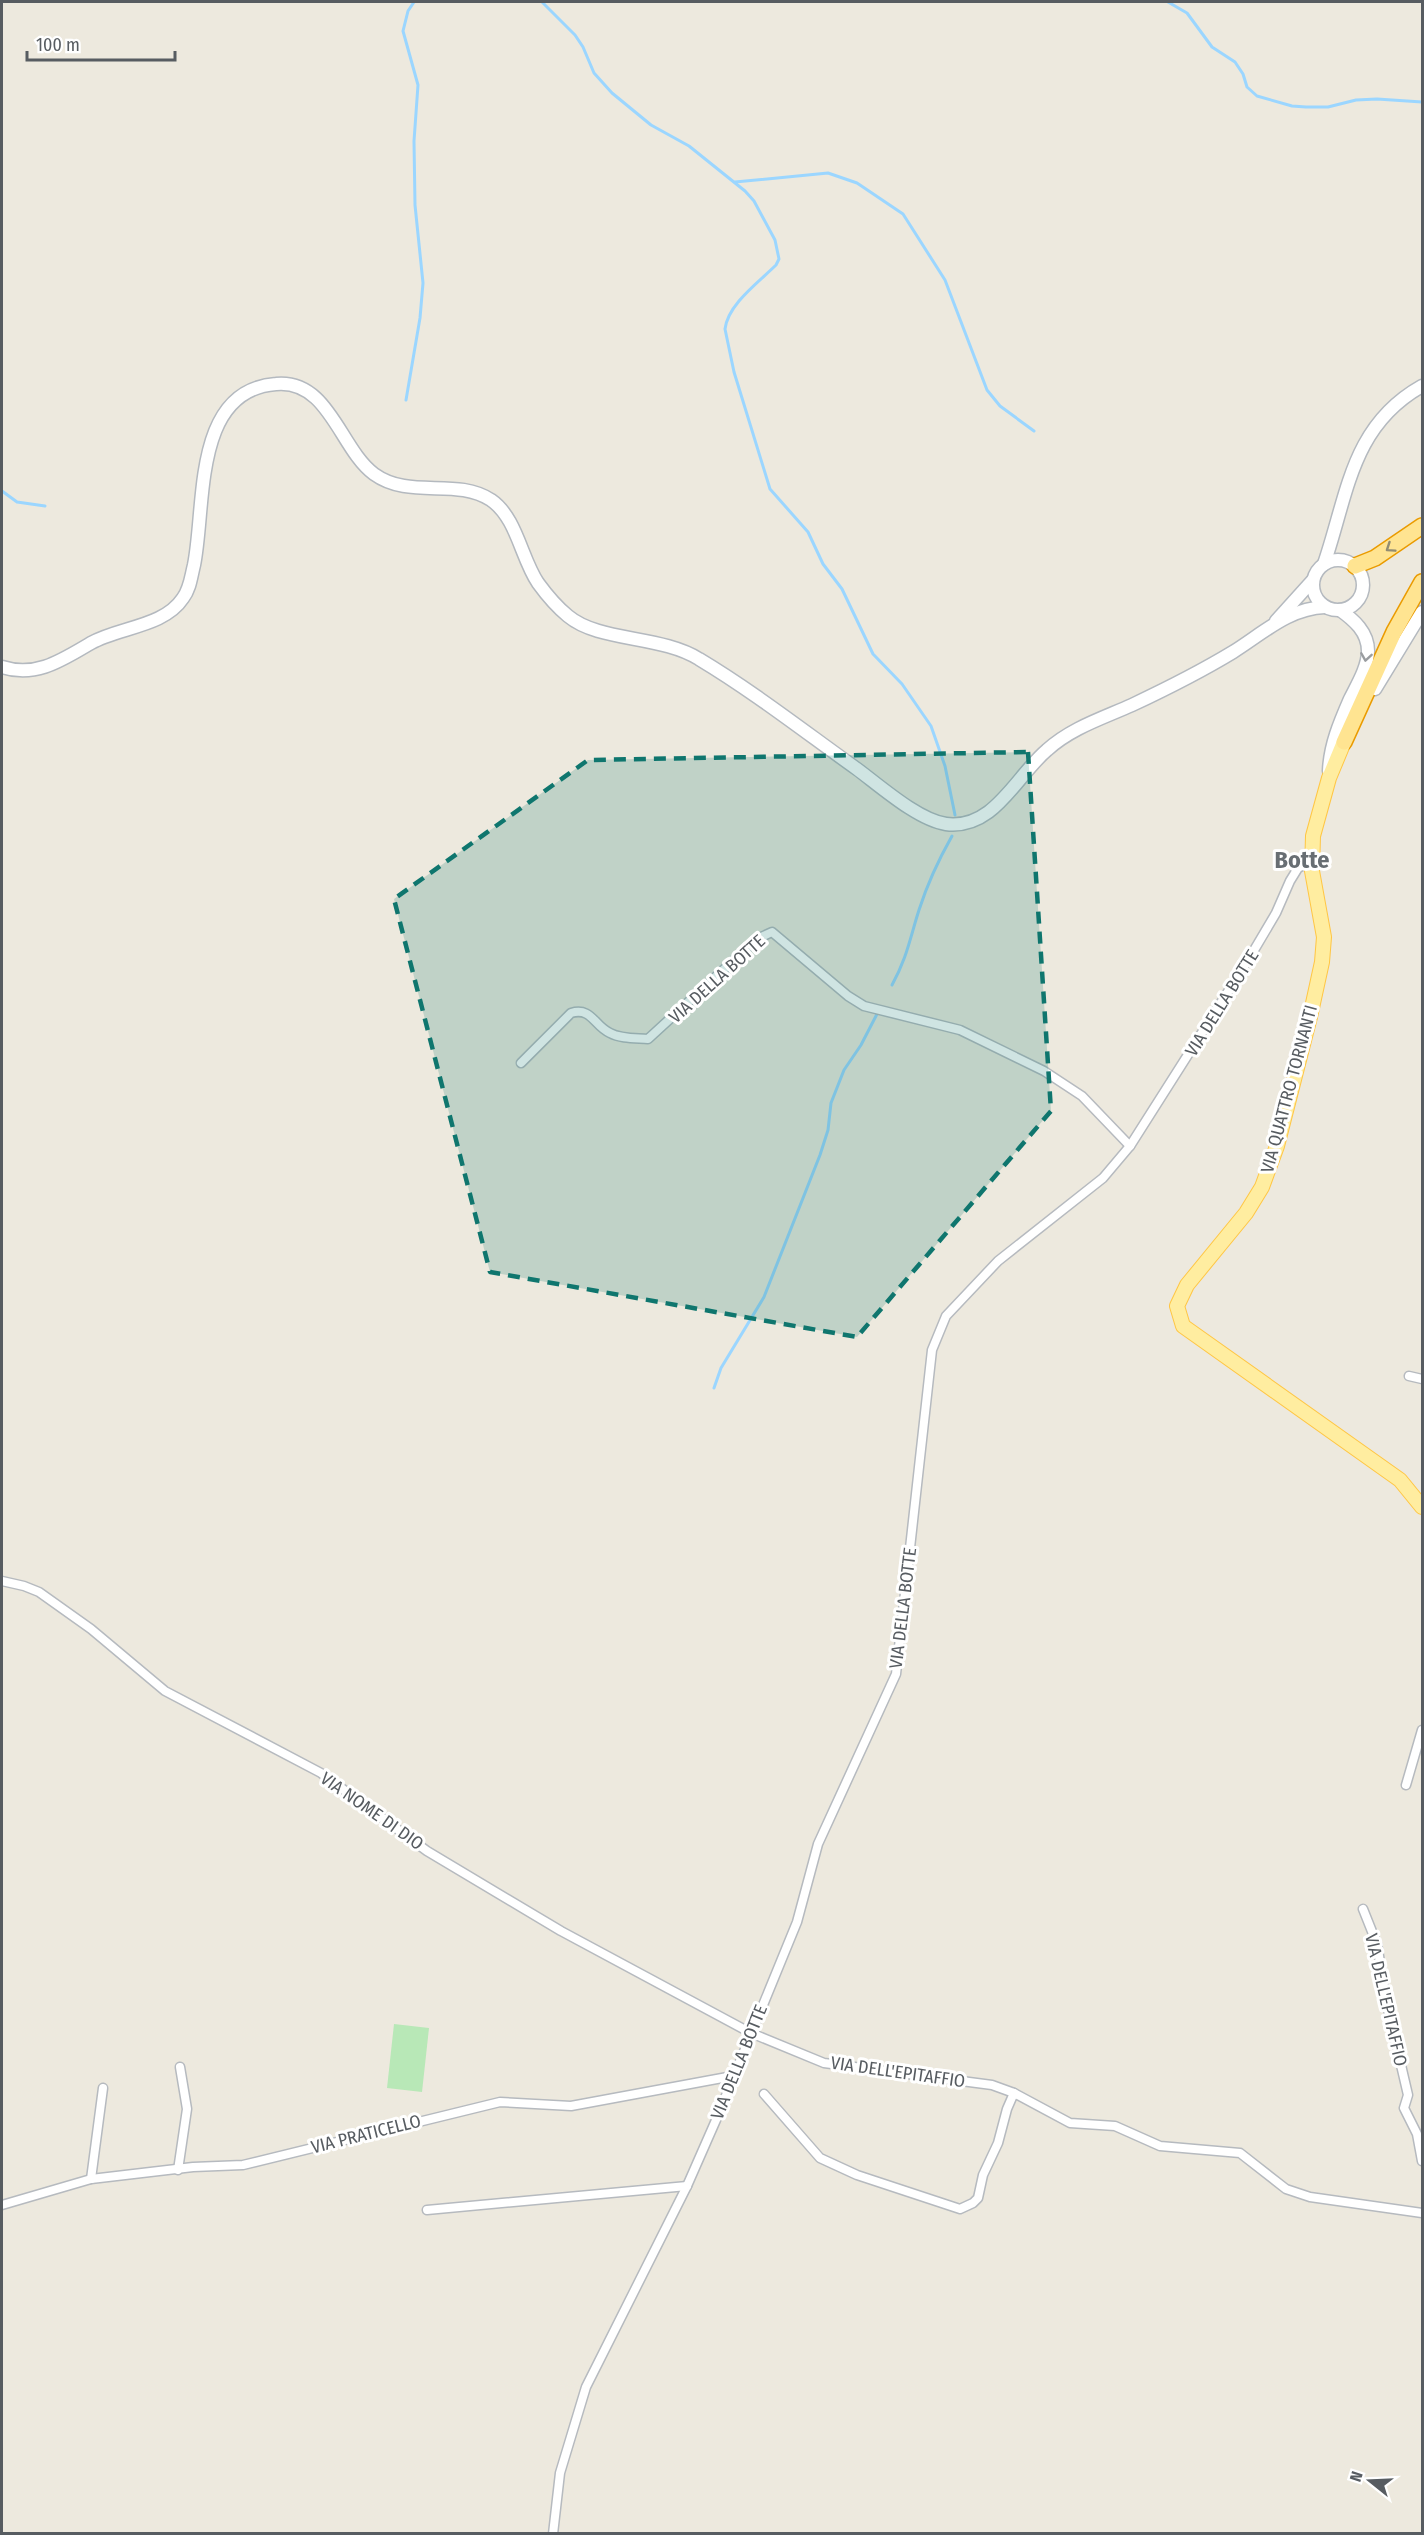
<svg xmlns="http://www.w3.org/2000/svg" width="1424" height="2535" font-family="'Fira Sans Condensed',sans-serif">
<rect width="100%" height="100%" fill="#ede9de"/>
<polygon fill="#b8e8b7" points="394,2024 429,2028 422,2092 387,2088"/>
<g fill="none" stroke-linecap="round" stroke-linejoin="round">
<g stroke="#9bd6ff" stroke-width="3">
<path d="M542,2L575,35L583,47L594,73L612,93L651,125L689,146L745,191L754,201L775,240L779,259L776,265C759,282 728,304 725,329L734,372L770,489L808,532L823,564L842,589L873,654L902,684L931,726L945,766L955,815"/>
<polyline points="1168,2 1187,13 1212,47 1235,62 1243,74 1247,87 1257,96 1292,106 1306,107 1328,107 1356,100 1377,99 1422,102"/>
<polyline points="735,182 828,173 857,183 903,214 945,280 987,390 1000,406 1034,431"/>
<polyline points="406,400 420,318 423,283 415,205 414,141 418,85 403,31 408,11 414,2"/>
<polyline points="2,491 17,502 45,506"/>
<path d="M892,985C907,958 910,938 919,910C927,885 939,859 952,836"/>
<polyline points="714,1388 721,1368 764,1297 820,1155 828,1130 831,1103 844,1070 861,1045 877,1014"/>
</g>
<g stroke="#b6babf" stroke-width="11">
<g id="minor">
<path d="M521,1063L571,1013C592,1007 594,1026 610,1033C621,1039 636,1038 648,1039L757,939L772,932L848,996L864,1006L960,1030L1044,1071L1082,1096L1130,1146"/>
<polyline points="1409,1376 1422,1379"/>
<polyline points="2,1581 24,1586 39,1592 91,1629 165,1691 321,1773 427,1851 561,1931 751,2033 824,2063 992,2085 1014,2093 1070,2123 1115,2126 1160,2146 1240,2153 1286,2189 1310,2197 1422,2213"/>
<polyline points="1406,1785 1422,1730"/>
<polyline points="1363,1909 1377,1944 1387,2005 1408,2095 1404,2108 1417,2134 1422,2161"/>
<polyline points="764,2094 820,2158 857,2175 960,2209 973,2203 978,2198 983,2175 998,2143 1007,2109 1014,2093"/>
<polyline points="178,2170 187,2109 180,2067"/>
<polyline points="91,2179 103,2088"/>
<polyline points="2,2205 91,2179 193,2167 243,2165 500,2102 571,2106 733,2076"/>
<polyline points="427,2210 687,2186"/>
<polyline points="553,2534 560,2473 586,2387 687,2186 716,2120 797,1922 818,1844 896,1674 932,1350 946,1316 998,1261 1103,1178 1130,1146 1250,957 1276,913 1290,881 1298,868 1312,861"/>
</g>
</g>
<g stroke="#b4b9bf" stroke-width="15">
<g id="secondary">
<circle cx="1338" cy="585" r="25"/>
<path d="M1324,564C1348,494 1351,426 1422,386"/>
<polyline points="1276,621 1313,580"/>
<path d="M2,667C36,678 62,660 91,643C119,627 164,627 183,598C190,589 191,577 194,565C206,506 192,390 276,384C329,379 340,449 374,474C410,500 456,477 491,500C517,518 521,558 538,583C546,594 557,607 568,616C599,642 661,635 699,659C754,692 805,732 857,769C880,786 918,820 946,824C994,830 1016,776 1047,750C1071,728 1103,718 1132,705C1166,689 1200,672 1233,652C1262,634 1289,608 1325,607"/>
<polyline points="1375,689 1422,612"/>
<path d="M1329,771C1330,745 1340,722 1350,699C1357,685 1368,667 1368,651C1368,632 1354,620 1340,610"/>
</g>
</g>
<g stroke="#ffc644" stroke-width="16">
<polyline id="primary" points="1344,742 1329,778 1313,836 1312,871 1324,937 1322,962 1310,1017 1277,1146 1262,1187 1246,1213 1187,1285 1177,1306 1183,1326 1400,1480 1422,1507"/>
</g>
<g stroke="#ea9b00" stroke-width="18">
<g id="trunk">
<polyline points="1355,566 1375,558 1422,526"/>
<polyline points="1344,742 1394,632 1422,582"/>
</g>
</g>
<use href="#minor" stroke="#fff" stroke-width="8"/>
<use href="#secondary" stroke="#fff" stroke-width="12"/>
<use href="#primary" stroke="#ffeda0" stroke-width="14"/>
<use href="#trunk" stroke="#ffe491" stroke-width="15"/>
</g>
<defs><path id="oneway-chevron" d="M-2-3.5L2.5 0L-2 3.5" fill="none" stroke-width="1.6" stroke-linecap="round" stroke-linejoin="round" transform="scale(1.5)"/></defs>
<use stroke="#928c72" href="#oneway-chevron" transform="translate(1390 548) rotate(146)"/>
<use stroke="#9a9da0" href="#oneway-chevron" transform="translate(1366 657) rotate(99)"/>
<path fill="#0f766e" fill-opacity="0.2" stroke="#0f766e" stroke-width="4.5" stroke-dasharray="12 8" stroke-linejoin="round" d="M1028,752L1051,1111L857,1337L490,1272L394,899L588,760Z"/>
<g text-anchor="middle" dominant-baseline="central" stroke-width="6" stroke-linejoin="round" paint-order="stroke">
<g font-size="18" fill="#575c61" stroke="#fff">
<text transform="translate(717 979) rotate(-42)">VIA DELLA BOTTE</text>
<text transform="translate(1222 1003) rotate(-58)">VIA DELLA BOTTE</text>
<text transform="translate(1289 1089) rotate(-75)">VIA QUATTRO TORNANTI</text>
<text transform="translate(903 1608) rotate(-83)">VIA DELLA BOTTE</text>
<text transform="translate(372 1811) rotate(35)">VIA NOME DI DIO</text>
<text transform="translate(1386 2000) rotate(77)">VIA DELL'EPITAFFIO</text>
<text transform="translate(739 2062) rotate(-68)">VIA DELLA BOTTE</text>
<text transform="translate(898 2072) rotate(8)">VIA DELL'EPITAFFIO</text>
<text transform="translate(366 2134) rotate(-14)">VIA PRATICELLO</text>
</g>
<g font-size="24" font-weight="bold" fill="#686e73" stroke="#fff">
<text x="1302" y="860">Botte</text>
</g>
</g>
<rect width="1424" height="2535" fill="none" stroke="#575c61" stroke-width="6"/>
<g transform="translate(1370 2481) rotate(288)" stroke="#ffffff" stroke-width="4.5" paint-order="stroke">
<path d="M0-4.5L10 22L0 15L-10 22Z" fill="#575c61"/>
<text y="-9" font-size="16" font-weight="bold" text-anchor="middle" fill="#575c61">N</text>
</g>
<path d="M27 51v9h148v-9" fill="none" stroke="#575c61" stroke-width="3"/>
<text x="36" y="51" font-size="18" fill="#575c61" stroke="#ffffff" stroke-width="4.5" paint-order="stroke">100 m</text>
</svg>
